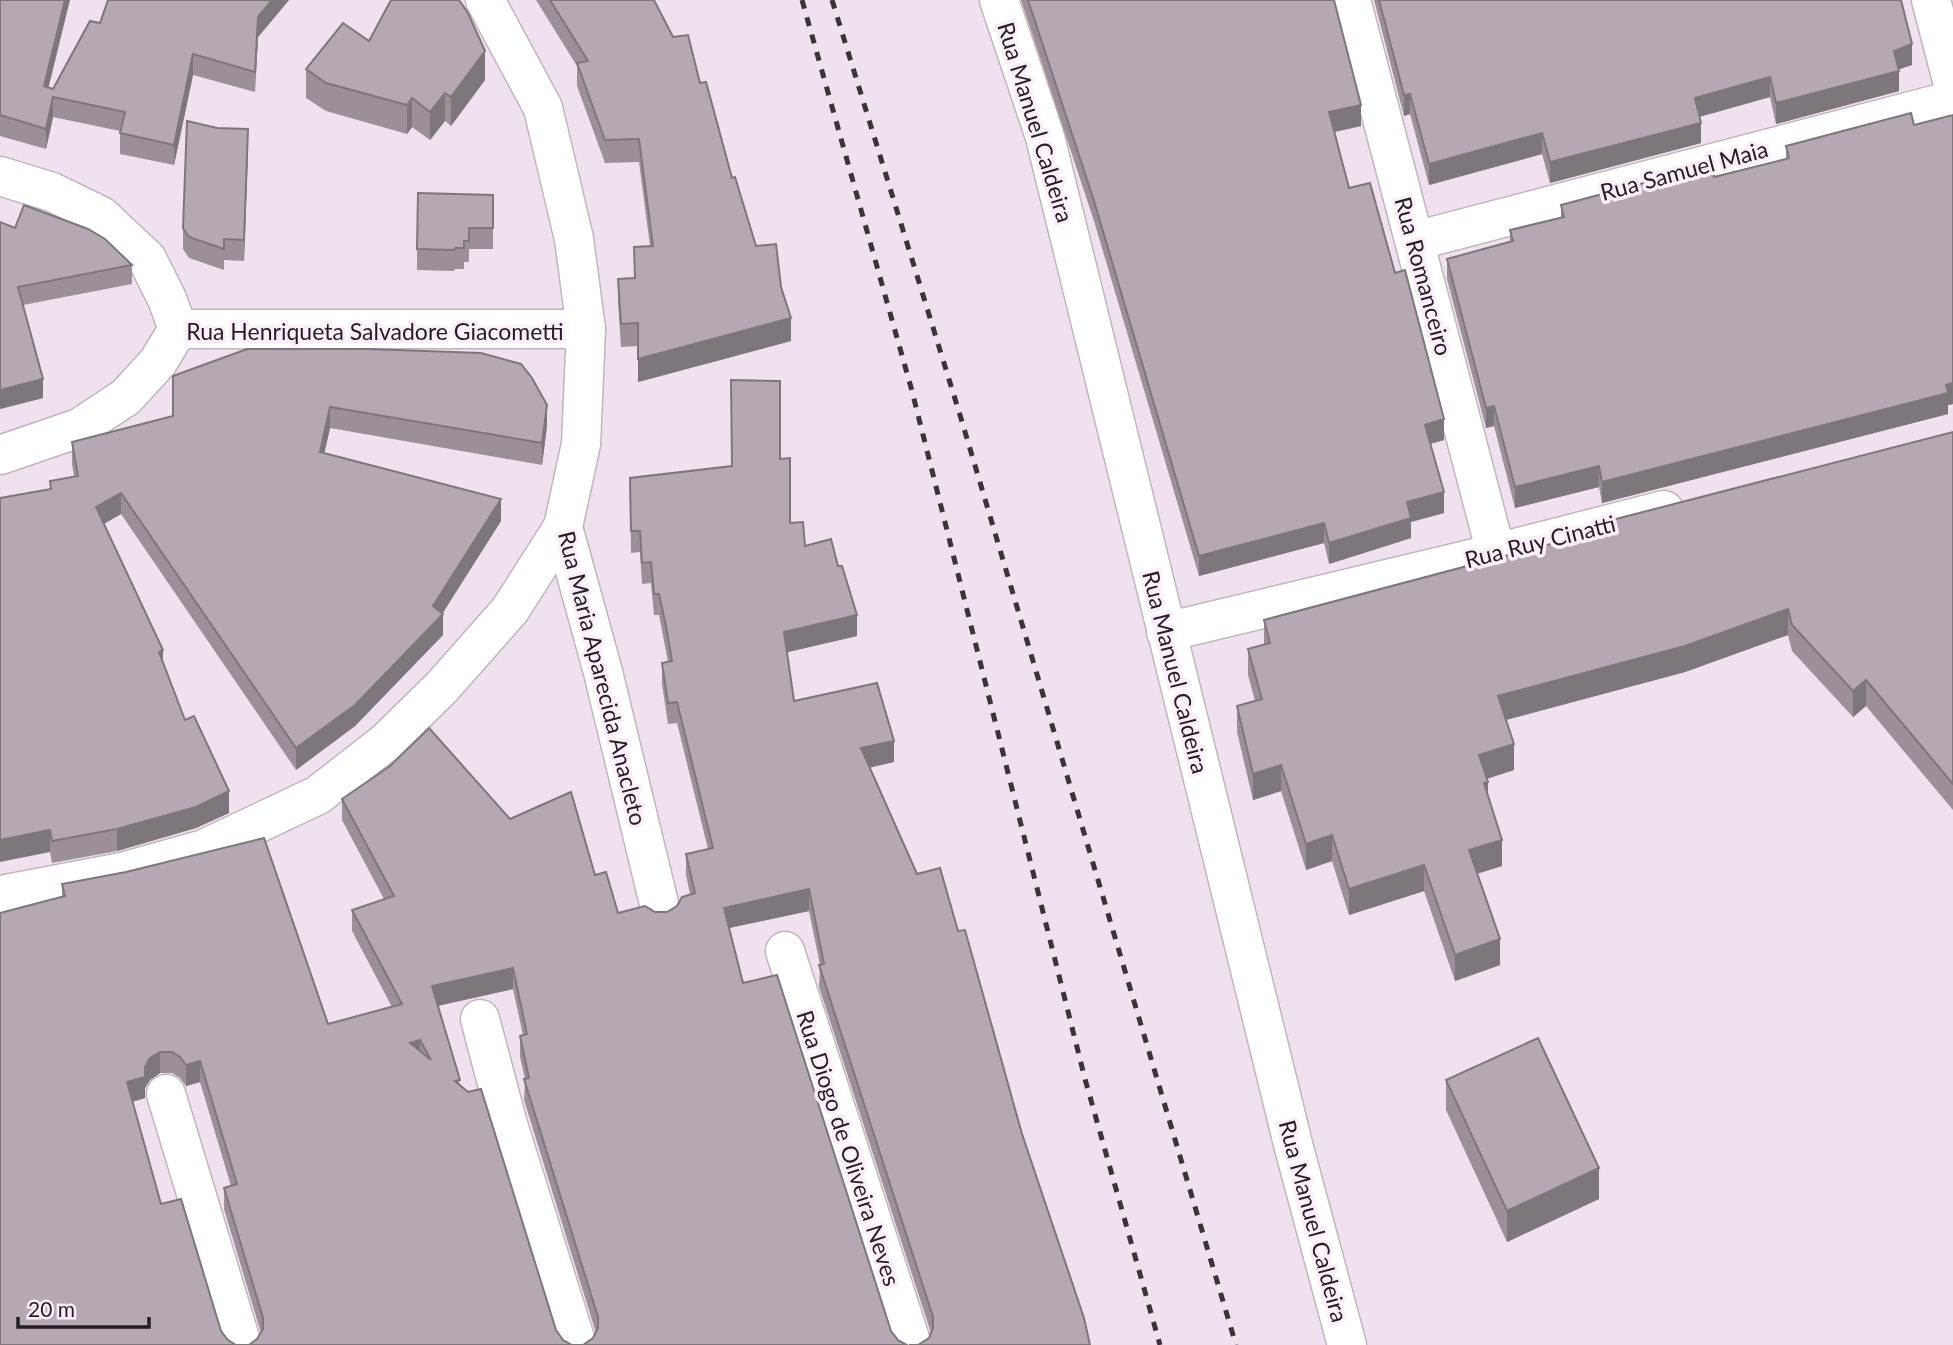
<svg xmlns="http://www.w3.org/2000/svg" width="1953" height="1345" font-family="Lato,sans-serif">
<rect width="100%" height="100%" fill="#efe2ee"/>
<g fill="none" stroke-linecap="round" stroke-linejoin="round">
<g stroke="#c1b5c0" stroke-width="41">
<g id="minor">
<polyline points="485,0 543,108 574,239 586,329 581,444 563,527 603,672 661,912"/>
<polyline points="999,0 1045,137 1294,1148 1347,1345"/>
<polyline points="1351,0 1496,553"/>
<polyline points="1931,0 1953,84"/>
<polyline points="0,176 52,192 101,216 147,259 167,299 178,329"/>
<polyline points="1415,241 1953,100"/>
<polyline points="0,455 79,428 126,397 158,362 178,329 586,329"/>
<polyline points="1166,632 1496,553 1664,510"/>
<polyline points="0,895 122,872 204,849 318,795 386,742 442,687 510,610 563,527"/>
<polyline points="785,951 912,1345"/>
<polyline points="480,1019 507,1121 577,1345"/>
<polyline points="166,1094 242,1345"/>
</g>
</g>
<use href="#minor" stroke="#fff" stroke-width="38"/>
<g stroke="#3a3439" stroke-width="5" stroke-dasharray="9 9" stroke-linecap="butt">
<polyline points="802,0 912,391 1085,1079 1160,1345"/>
<polyline points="832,0 960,415 1236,1345"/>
</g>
</g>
<g fill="#9b909a" fill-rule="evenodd">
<polygon points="0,0 49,88 53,89 100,23 108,0 289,0 258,37 255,92 193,75 174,165 120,154 120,131 53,117 46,149 0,136"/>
<polygon points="536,0 654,0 673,37 700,83 756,246 781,287 791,341 638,382 638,346 621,347 618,302 618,279 634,278 634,247 650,246 639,162 605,163 577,86 577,66"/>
<polygon points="1021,0 1334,0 1361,126 1335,132 1349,188 1395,273 1444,440 1430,444 1444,513 1411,522 1411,538 1329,564 1324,543 1199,576 1094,221"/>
<polygon points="1374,0 1901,0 1912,65 1899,69 1899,91 1776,124 1770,97 1699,117 1701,143 1550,183 1542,154 1429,185 1410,114 1404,116"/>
<polygon points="369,41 485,80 451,126 445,121 430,140 412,127 407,134 326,111 306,98 306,69"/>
<polygon points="1953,115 1953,404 1948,405 1948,414 1602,503 1599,487 1515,508 1494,426 1486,428 1447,279 1447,259 1510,241 1510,230 1561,217 1561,205 1714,177 1786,159 1786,146 1914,125"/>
<polygon points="248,150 244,261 224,260 224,270 189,258 183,249 183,228"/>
<polygon points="493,195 493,249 469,249 469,262 464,262 464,269 455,269 454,271 417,270 417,249"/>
<polygon points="0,222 15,228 132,265 132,284 23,305 43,398 0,409"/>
<polygon points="173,376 547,426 542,465 330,428 324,453 501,521 442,613 443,635 355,726 296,770 121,514 104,524 163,662 185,720 229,813 196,828 117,851 52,863 50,852 50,481 74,476 72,464 72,442 173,416"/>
<polygon points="1953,432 1953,810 1866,706 1853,717 1792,651 1788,635 1685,672 1506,720 1514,770 1487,779 1488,797 1502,866 1477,874 1500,965 1455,981 1424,891 1349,915 1332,861 1306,870 1281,791 1253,800 1237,732 1237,706 1255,701 1248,675 1248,649 1264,645 1264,620 1612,527 1612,520"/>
<path d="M780,459L790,523L857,636L787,652L794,701L894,762L869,768L917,874L958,931L1090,1345H918L929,1338L931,1333L819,987L820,965L809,911L729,928L743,983L891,1331L898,1340L907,1345H0L62,896V884L328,1024L392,1007L352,931V910L384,899L342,820V799L510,819L595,875L618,913L667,912L677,906L690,894L686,875V854L708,849L677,723L668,724L662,684V663L668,662L659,615H654L651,583L642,584L640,552L631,553L630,478L732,467ZM513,989L523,1035L520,1036V1057L525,1079L524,1100L596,1333L593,1338L583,1345H572L563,1340L556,1330L460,1085L438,1006ZM160,1073H172L180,1078L186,1086L200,1082L231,1186L224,1188V1209L261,1333L257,1339L249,1345H236L228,1340L221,1331L161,1204L133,1102L145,1098V1088L150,1080Z"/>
<polygon points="1446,1080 1599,1199 1507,1242 1446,1110"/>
</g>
<g fill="#7e767d">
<polygon points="65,0 70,0 44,106 44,86"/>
<polygon points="272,0 289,0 258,37 255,92 258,17"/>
<polygon points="1912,44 1912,65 1894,71 1894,51"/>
<polygon points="485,51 485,80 451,126 451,97"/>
<polygon points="193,54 193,75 174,165 174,145"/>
<polygon points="1899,71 1899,91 1776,124 1776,103"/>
<polygon points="1770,77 1770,97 1695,118 1695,98"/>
<polygon points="445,93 445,121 430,140 430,112"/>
<polygon points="1410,94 1410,114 1404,116 1404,95"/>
<polygon points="53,97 53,117 46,149 46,129"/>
<polygon points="412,98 412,127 407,134 407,105"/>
<polygon points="1361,105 1361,126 1329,133 1329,112"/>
<polygon points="1701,123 1701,143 1550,183 1550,162"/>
<polygon points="248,129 248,150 244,261 244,240"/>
<polygon points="1542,133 1542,154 1429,185 1429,164"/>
<polygon points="791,318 791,341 638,382 638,359"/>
<polygon points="43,379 43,398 0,409 0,390"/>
<polygon points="1953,383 1953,404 1948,405 1948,414 1602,503 1602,482"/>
<polygon points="547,405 547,426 542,465 542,443"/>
<polygon points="1494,406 1494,426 1486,428 1486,408"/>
<polygon points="330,407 330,428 320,473 320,452"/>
<polygon points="1444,419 1444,440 1425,445 1425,425"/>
<polygon points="1599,466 1599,487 1515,508 1515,487"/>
<polygon points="1444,492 1444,513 1411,522 1411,538 1329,564 1329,543 1407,502"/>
<polygon points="121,493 121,514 96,528 96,507"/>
<polygon points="501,499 501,521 439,619 443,614 443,635 355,726 296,770 296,748 433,606"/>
<polygon points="1324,523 1324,543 1199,576 1199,556"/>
<polygon points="1788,609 1788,635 1685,672 1498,722 1498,696"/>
<polygon points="857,615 857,636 784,653 784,632"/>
<polygon points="163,650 163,672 159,652"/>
<polygon points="1866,680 1866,706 1853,717 1853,691"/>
<polygon points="894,741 894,762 861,769 861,748"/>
<polygon points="1514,744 1514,770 1479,781 1479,755"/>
<polygon points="1281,765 1281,791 1253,800 1253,774"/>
<polygon points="1488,782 1488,808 1484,783"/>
<polygon points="229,791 229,813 196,828 117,851 117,829"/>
<polygon points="50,830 50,852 0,862 0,840"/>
<polygon points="1332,835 1332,861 1306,870 1306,844"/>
<polygon points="1502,840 1502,866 1469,876 1469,850"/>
<polygon points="1424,865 1424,891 1349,915 1349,889"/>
<polygon points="809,889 809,911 724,929 724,908"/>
<polygon points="1500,939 1500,965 1455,981 1455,955"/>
<polygon points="513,968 513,989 432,1007 432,986"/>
<polygon points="420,1040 420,1061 410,1043"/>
<polygon points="160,1052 160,1073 150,1080 145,1088 145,1067 150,1058"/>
<polygon points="200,1061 200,1082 186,1086 186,1065"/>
<polygon points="145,1077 145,1098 127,1103 127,1082"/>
<polygon points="1599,1168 1599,1199 1507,1242 1507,1211"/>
</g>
<g fill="#b4a8b3" stroke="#7e767d" stroke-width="2" fill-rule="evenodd">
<polygon points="0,0 65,0 44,86 53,89 90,21 100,23 108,0 272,0 258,17 255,72 193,54 174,145 120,133 125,112 53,97 46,129 0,115"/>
<polygon points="391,0 459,0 468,13 485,51 451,97 445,93 430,112 412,98 407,105 326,83 306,69 343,23 369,41"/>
<polygon points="550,0 654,0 673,37 688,35 700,83 706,82 732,178 735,177 756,246 776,244 781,287 791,318 638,359 638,323 621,324 618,279 635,278 634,247 653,246 639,139 605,140 577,63 588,61"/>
<polygon points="1028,0 1334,0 1361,105 1329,112 1349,188 1370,183 1395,273 1405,270 1444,419 1425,425 1444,492 1407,502 1411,518 1329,543 1324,523 1199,556 1094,201"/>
<polygon points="1379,0 1901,0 1912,44 1894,51 1899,71 1776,103 1770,77 1695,98 1701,123 1550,162 1542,133 1429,164 1410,94 1404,95"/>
<polygon points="1911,113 1914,125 1953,115 1953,383 1946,385 1948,393 1602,482 1599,466 1515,487 1494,406 1486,408 1447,259 1513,241 1510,230 1564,217 1561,205 1711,165 1714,177 1786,159 1789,158 1786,146"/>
<polygon points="187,121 217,128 248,129 244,240 224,239 224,249 189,237 183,228"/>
<polygon points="418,193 493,195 493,228 469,228 469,241 464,241 464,248 455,248 454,250 417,249"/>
<polygon points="24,205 88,229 105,239 132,265 18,287 43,379 0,390 0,222 15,228"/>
<polygon points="247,349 369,349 481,353 521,364 532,378 547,405 542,443 330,407 320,452 501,499 433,606 443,614 355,705 296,748 121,493 96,507 163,650 159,652 185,720 194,716 229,791 196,807 117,829 52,841 50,830 0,840 0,498 51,489 50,481 78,476 72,442 173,416 173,376"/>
<path d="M731,380L780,381V459L790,458V523L803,522L805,546L831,539L838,566H842L857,615L784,632L794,701L877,683L894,741L861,748L917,874L940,868L958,931L965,930L1022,1134L1084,1318L1090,1345H909H918L929,1338L933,1328V1317L819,965L824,964L809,889L724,908L743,983L777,975L891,1331L898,1340L907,1345H0V913L65,896L62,884L126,872L264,838L328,1024L402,1004L352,910L394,896L342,799L390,766L429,728L510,819L571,792L595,875L606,872L618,913L645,906L655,912H667L677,906L682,897L695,893L686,854L713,848L677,702L668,703L662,663L672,661L666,626L659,594H654L651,562L642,563L640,531H631L630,478L732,466ZM513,968L527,1034L520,1036L529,1078L524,1079L598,1317V1328L593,1338L583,1345H572L563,1340L556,1330L481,1089L468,1092L455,1081L460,1080L432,986ZM420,1040L431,1060L410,1043ZM160,1052H172L180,1057L186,1065L200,1061L237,1184L224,1188L263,1318V1329L257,1339L249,1345H236L228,1340L221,1331L181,1199L161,1204L127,1082L145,1077V1067L150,1058Z"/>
<polygon points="1953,432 1953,784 1866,680 1853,691 1792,625 1788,609 1685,646 1498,696 1514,744 1479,755 1488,782 1484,783 1502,840 1469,850 1500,939 1455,955 1424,865 1349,889 1332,835 1306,844 1281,765 1253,774 1237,706 1262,699 1248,649 1270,643 1264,620 1614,527 1612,520"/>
<polygon points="1538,1038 1599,1168 1507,1211 1446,1080"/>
</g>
<g text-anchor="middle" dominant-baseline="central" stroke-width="7" stroke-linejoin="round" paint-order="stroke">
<g font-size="23" fill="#231e22" stroke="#fceffb">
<text transform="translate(1036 122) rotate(73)">Rua Manuel Caldeira</text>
<text transform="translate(1684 170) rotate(-15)">Rua Samuel Maia</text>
<text transform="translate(1424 276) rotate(75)">Rua Romanceiro</text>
<text x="375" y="331">Rua Henriqueta Salvadore Giacometti</text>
<text transform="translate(1540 541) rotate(-14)">Rua Ruy Cinatti</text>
<text transform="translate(1176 672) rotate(76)">Rua Manuel Caldeira</text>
<text transform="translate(603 678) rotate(76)">Rua Maria Aparecida Anacleto</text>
<text transform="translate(849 1148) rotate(72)">Rua Diogo de Oliveira Neves</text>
<text transform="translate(1314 1221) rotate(75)">Rua Manuel Caldeira</text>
</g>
</g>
<path d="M18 1317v10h131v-10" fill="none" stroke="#231e22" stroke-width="3.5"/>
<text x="28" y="1317" font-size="21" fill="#231e22" stroke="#fceffb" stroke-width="5" paint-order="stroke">20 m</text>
</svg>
